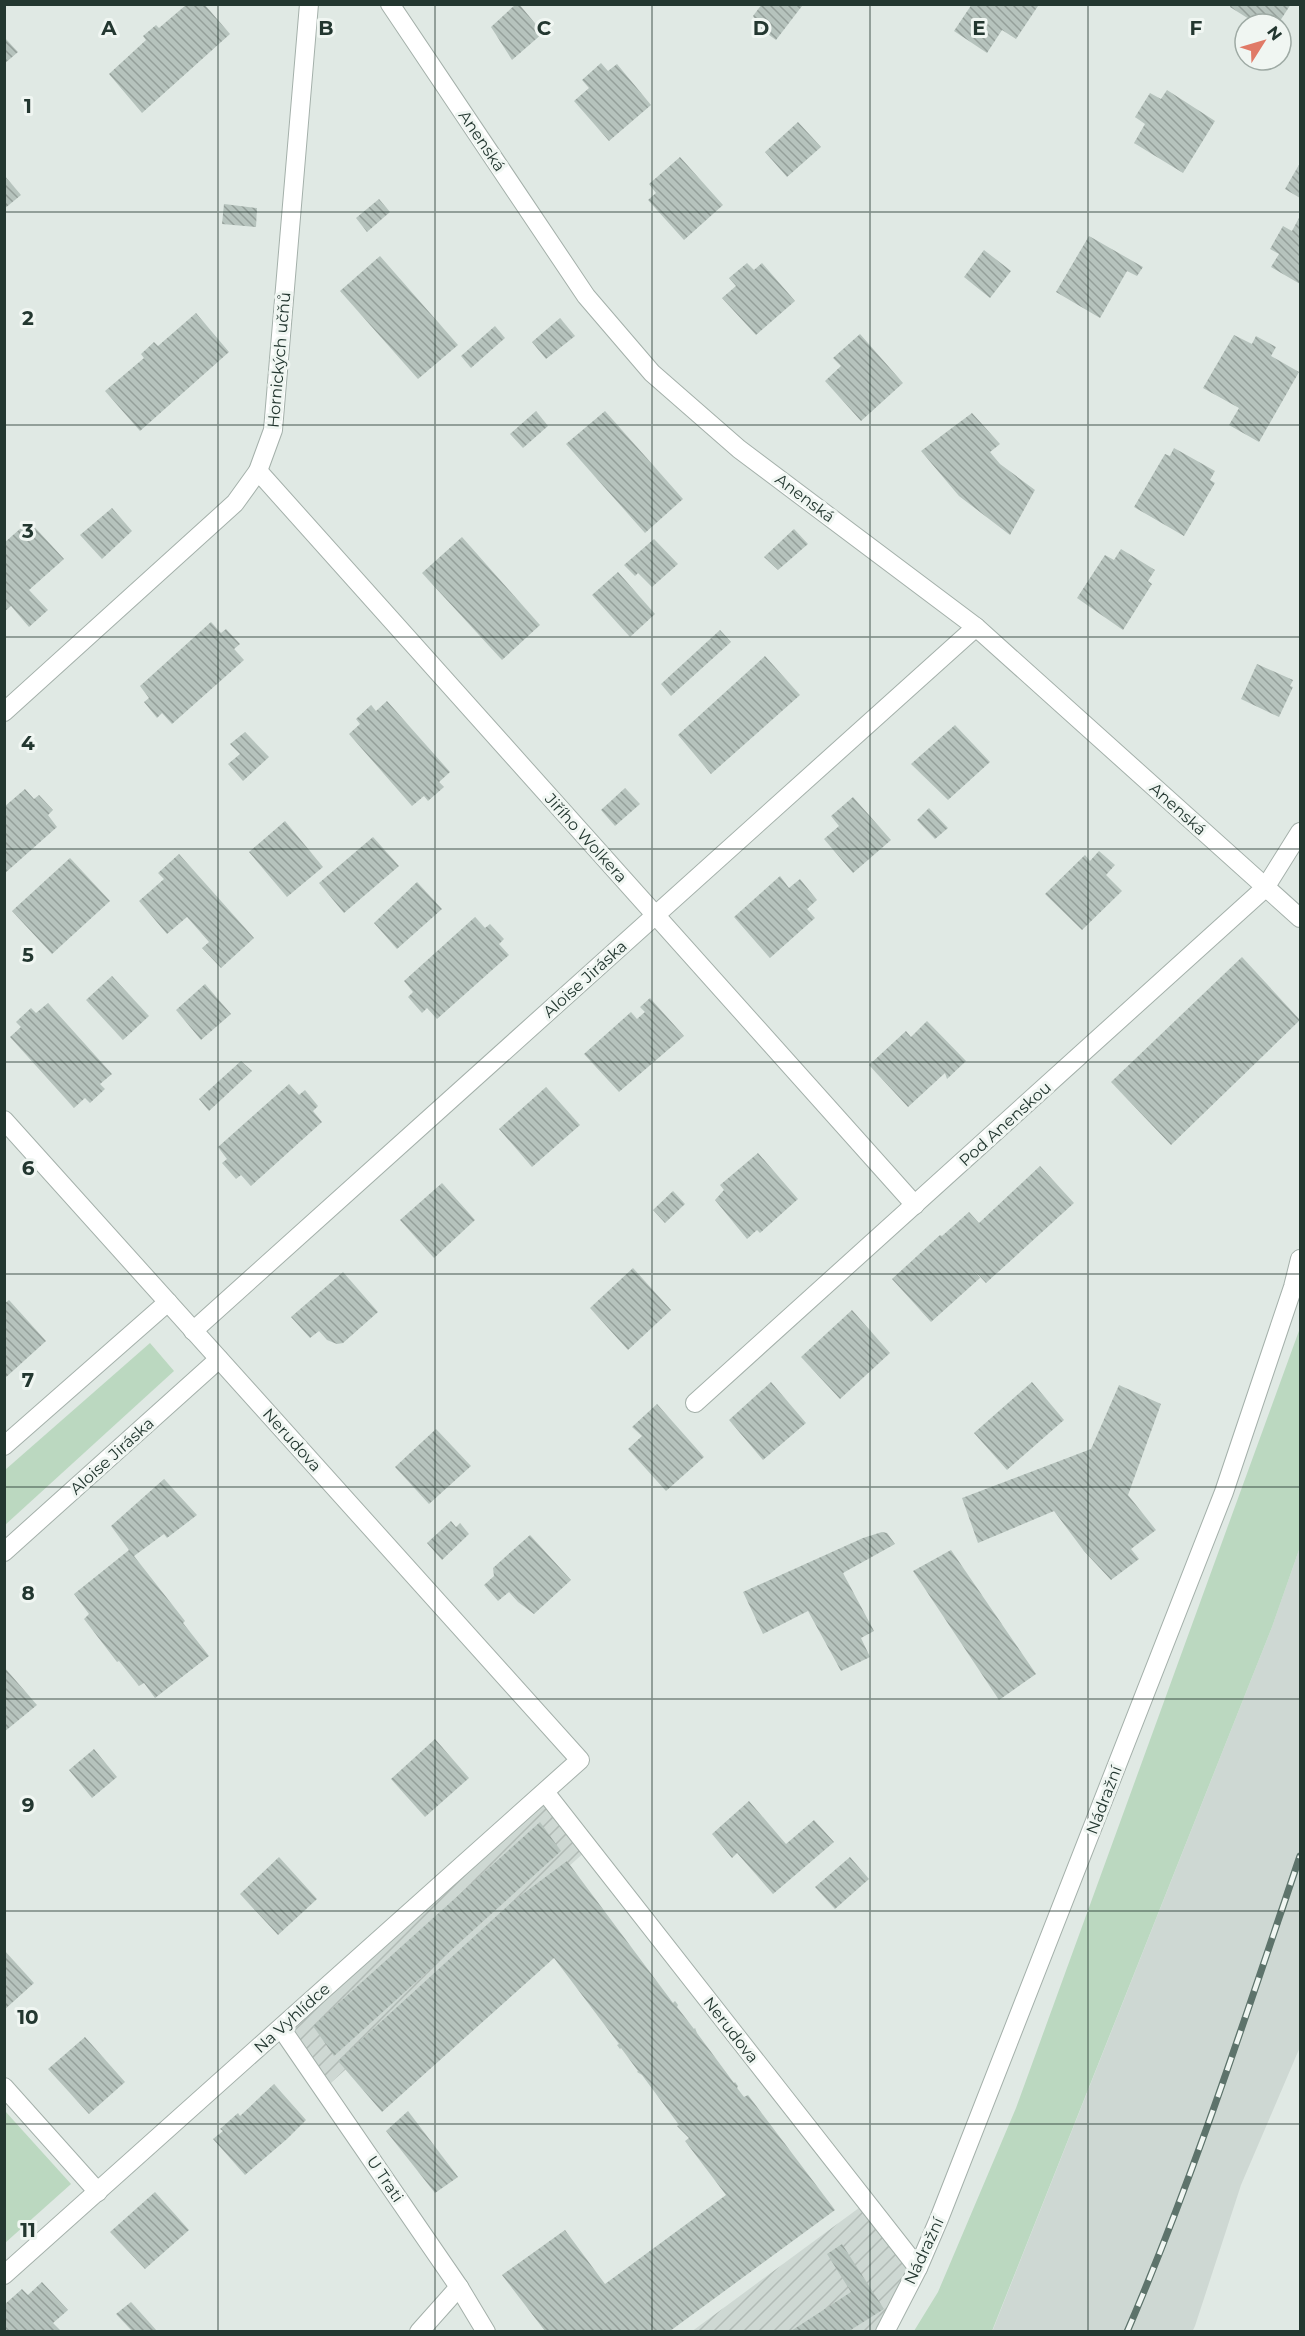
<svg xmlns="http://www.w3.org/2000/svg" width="1305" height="2336" font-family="Montserrat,sans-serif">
<defs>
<pattern id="industrial-furrows" width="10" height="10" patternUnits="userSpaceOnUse" patternTransform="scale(1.5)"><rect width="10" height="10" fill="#ced8d3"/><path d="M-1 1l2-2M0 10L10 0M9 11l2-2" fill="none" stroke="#b1bab5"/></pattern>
<pattern id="building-back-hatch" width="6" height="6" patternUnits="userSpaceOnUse" patternTransform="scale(1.5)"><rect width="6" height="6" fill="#b6c3bd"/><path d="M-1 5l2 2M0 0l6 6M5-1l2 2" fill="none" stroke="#949f9a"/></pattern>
</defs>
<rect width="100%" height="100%" fill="#e0e9e4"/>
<polygon fill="#ced8d3" points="1300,1547 1300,2047 1241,2185 1195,2326 1192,2332 992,2332 1272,1627"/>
<g fill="url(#industrial-furrows)">
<polygon points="544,1791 588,1849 323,2090 278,2024"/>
<polygon points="867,2202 920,2277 893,2331 691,2332"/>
</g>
<g fill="#bbd8c0">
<polygon points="1300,1328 1300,1547 1272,1627 992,2331 914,2331 938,2292 1016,2108"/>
<polygon points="150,1343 174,1371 5,1525 5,1470"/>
<polygon points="5,2111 71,2184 5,2243 4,2243"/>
</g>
<g fill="url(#building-back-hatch)">
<polygon points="516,4 519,4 543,33 512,60 491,27"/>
<polygon points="762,4 800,4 802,6 776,40 761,29 753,16"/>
<polygon points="972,4 1036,4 1038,6 1016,39 1002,30 987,53 954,31"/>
<polygon points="1231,4 1291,4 1278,24 1257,24 1230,7"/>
<polygon points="186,5 205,5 230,34 142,113 109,74 146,40 143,36 156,25 159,28"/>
<polygon points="4,37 18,52 4,64"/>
<polygon points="601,63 608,71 617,64 651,105 609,141 574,101 589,88 582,80"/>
<polygon points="1167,90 1215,121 1183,173 1134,143 1145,124 1135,117 1150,93 1161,99"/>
<polygon points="798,122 821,147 787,177 765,152"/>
<polygon points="680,157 723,205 684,240 648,200 656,193 649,184"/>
<polygon points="1300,163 1300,198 1285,189"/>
<polygon points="4,175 21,195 4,209"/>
<polygon points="379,199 390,212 367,232 356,218"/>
<polygon points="224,204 257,208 256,227 222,224"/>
<polygon points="1300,216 1300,284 1271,267 1279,254 1270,249 1283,226 1292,231"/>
<polygon points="1089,236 1143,267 1137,276 1127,271 1100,318 1056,292"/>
<polygon points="984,250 1011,271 990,298 964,277"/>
<polygon points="380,256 458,345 418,379 340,291"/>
<polygon points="747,263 754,270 762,263 795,301 756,335 722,298 736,286 729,278"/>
<polygon points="196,313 229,352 140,431 105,391 144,358 141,354 154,342 158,346"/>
<polygon points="560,318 575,336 546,359 532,342"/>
<polygon points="495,326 505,338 471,368 461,356"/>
<polygon points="860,334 903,383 861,421 825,381 841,366 833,358"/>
<polygon points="1234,335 1252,344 1256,336 1276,347 1271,356 1299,372 1259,442 1229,425 1239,408 1203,388"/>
<polygon points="536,411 548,426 523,448 510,434"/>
<polygon points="605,411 683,499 645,533 566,444"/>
<polygon points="972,413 1000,444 990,452 1000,464 1035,490 1010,535 959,496 921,451"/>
<polygon points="1174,448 1215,471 1210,480 1215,483 1184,536 1134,507 1165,454 1170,456"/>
<polygon points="112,508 132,531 102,559 80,535"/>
<polygon points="29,521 64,559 29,590 48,610 29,627 11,606 4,612 4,543"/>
<polygon points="794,529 808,544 778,570 764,557"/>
<polygon points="462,537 540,625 502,660 422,573"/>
<polygon points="654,539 678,564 652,587 638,573 635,576 624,565"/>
<polygon points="1121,549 1155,570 1148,581 1152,584 1123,630 1077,598 1105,555 1114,560"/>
<polygon points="618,572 655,614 630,637 592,595"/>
<polygon points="211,622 221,633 226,629 240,644 234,649 244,660 172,724 162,713 157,718 144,702 149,698 140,686"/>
<polygon points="720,630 731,642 671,696 661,684"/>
<polygon points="765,656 800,695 711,774 678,735"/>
<polygon points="1257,664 1293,680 1290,686 1293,687 1279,717 1241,699"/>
<polygon points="387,701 450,772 439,782 444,787 428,801 424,796 412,806 349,734 360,724 356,719 371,705 376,711"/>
<polygon points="955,725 990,762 948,800 911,764"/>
<polygon points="245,732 269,757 243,781 228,764 240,754 230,744"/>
<polygon points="625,788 640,804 615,826 601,810"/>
<polygon points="25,789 34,799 39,795 53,810 48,815 57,827 4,874 4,807"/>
<polygon points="853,797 891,840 853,873 824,839 839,826 831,816"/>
<polygon points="929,808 948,828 935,839 917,820"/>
<polygon points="285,821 323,867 287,897 249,852"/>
<polygon points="373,837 399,866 344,913 319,883"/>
<polygon points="1099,851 1115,865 1106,875 1122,891 1082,930 1045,894 1085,855 1090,861"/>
<polygon points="179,854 254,938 221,968 202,948 209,942 187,917 167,934 139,901 164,879 158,873"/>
<polygon points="70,858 110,901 52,954 12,911"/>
<polygon points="780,876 789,888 800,879 817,900 807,909 815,918 770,958 734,917"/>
<polygon points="417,882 442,909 397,949 374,923"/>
<polygon points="475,917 485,928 490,924 504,939 499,944 509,955 437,1019 427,1008 422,1013 408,997 413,992 404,981"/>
<polygon points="1242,957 1300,1020 1171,1145 1111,1082"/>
<polygon points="112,976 149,1016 123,1040 86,1000"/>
<polygon points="205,984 231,1014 201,1040 176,1010"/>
<polygon points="650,998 684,1036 619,1092 584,1054 631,1012 637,1019 645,1012 640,1007"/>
<polygon points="48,1003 112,1074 100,1084 105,1089 90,1103 85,1098 74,1108 10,1037 21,1027 16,1022 31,1008 36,1013"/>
<polygon points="927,1021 966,1061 947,1079 945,1073 908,1107 869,1065 906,1031 911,1037"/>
<polygon points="241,1061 252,1071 209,1111 199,1099"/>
<polygon points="289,1084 299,1095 305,1090 318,1106 313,1111 322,1122 251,1186 241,1175 236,1179 222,1163 227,1159 218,1147"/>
<polygon points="546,1087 580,1125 532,1167 499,1129"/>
<polygon points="758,1153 798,1199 760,1233 757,1230 747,1239 715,1200 724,1190 720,1185"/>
<polygon points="1040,1166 1074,1203 986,1283 970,1266 980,1278 931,1322 892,1279 940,1235 942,1236 969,1212 979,1223"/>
<polygon points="442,1183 475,1220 434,1258 400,1220"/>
<polygon points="673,1191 685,1204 665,1223 653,1210"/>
<polygon points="633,1268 671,1310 628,1350 590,1308"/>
<polygon points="343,1272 378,1312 343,1343 337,1344 327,1340 319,1331 310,1338 291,1317"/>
<polygon points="9,1300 46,1341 4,1379 4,1304"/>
<polygon points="852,1310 890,1353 840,1399 801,1357"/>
<polygon points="771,1382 806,1423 763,1460 729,1420"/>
<polygon points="1032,1382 1064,1420 1007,1470 974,1433"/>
<polygon points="1119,1385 1161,1404 1128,1495 1156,1530 1131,1549 1139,1559 1111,1580 1084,1551 1054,1511 978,1543 962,1498 1091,1449"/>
<polygon points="657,1404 704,1457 666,1491 628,1449 642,1436 632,1427"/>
<polygon points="436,1429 471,1466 429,1504 395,1467"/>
<polygon points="164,1479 197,1515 167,1538 164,1534 134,1556 185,1621 183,1623 209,1656 155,1698 144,1683 139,1686 119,1661 117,1662 84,1619 89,1614 74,1594 129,1550 111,1526"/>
<polygon points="451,1521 456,1527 460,1523 469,1534 442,1560 427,1543"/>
<polygon points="882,1532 887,1533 895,1544 843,1573 874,1631 861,1638 870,1657 841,1671 808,1611 763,1634 743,1592 863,1538"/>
<polygon points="530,1535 571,1580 534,1614 518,1602 509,1592 498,1601 484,1585 494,1576 493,1568"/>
<polygon points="951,1550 1036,1674 999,1700 913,1571"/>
<polygon points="4,1667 37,1705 4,1732"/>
<polygon points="435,1739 469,1778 425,1817 391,1779"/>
<polygon points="94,1749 117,1777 92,1798 69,1770"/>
<polygon points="749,1801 786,1844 814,1820 834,1842 773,1894 737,1853 732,1858 712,1834"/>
<polygon points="540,1822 561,1851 334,2056 313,2026"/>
<polygon points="279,1857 317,1899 278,1935 240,1894"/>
<polygon points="850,1857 869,1879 835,1909 815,1887"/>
<polygon points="567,1861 673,2003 675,2001 678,2005 677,2007 694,2029 695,2028 697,2033 734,2083 735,2082 738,2086 737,2088 744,2097 748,2095 835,2210 670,2331 545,2331 502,2275 565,2230 605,2284 726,2195 685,2141 689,2138 677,2126 679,2125 642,2075 637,2072 638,2071 621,2048 620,2049 617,2045 619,2044 554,1958 382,2112 338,2061 512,1902"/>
<polygon points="4,1950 34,1983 4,2010"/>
<polygon points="85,2037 125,2082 89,2114 48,2069"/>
<polygon points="274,2084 306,2120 287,2139 245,2175 213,2139 223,2131 220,2129 238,2113 240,2116"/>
<polygon points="408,2111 458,2177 435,2193 386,2131"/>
<polygon points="155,2192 189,2230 145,2269 110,2232"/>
<polygon points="842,2244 884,2309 849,2331 791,2331 851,2292 827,2254"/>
<polygon points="42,2282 68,2310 53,2323 61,2331 4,2331 4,2305 22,2289 28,2295"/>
<polygon points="131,2302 157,2331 132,2331 116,2314"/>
</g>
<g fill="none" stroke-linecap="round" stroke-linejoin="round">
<g stroke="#a4b0aa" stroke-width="20">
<g id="minor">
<polyline points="390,4 586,296 652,373 739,449 976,627 1300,918"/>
<polyline points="258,471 915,1205"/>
<polyline points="4,712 235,503 258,471 273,430 309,4"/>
<polyline points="4,1120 580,1760 4,2275"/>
<polyline points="193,1331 976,627"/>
<polyline points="695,1403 1265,888 1300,832"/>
<polyline points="4,1446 168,1302"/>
<polyline points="4,1552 219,1359"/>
<polyline points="545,1792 918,2268"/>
<polyline points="281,2028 459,2287 486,2332"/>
<polyline points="4,2087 98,2192"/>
<polyline points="419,2332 459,2287"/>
<polyline points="885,2332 918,2268 939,2219 1224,1492 1293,1287 1300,1259"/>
</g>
</g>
<use href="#minor" stroke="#fff" stroke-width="18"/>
<g stroke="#5d736b" stroke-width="7">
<path id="rail" d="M1127,2332C1194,2176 1246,2015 1300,1856"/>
</g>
<use href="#rail" stroke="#f0f6f2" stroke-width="4.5" stroke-dasharray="14" stroke-linecap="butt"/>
</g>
<path fill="none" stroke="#233730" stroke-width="1.5" stroke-opacity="0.55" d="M218,4V2332M435,4V2332M652,4V2332M870,4V2332M1088,4V2332M4,212H1300M4,425H1300M4,637H1300M4,849H1300M4,1062H1300M4,1274H1300M4,1487H1300M4,1699H1300M4,1911H1300M4,2124H1300"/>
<g text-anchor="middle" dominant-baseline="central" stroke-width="6" stroke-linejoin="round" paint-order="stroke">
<g font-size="16" fill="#233730" stroke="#f0f6f2">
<text transform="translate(482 141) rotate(56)">Anenská</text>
<text transform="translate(279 360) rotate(-85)">Hornických učňů</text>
<text transform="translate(805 498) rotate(37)">Anenská</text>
<text transform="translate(1178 809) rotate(42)">Anenská</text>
<text transform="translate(586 838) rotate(48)">Jiřího Wolkera</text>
<text transform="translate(585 979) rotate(-42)">Aloise Jiráska</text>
<text transform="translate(1005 1124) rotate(-42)">Pod Anenskou</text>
<text transform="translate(292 1440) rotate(48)">Nerudova</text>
<text transform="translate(112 1456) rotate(-42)">Aloise Jiráska</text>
<text transform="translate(1104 1800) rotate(-69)">Nádražní</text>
<text transform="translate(292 2018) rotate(-42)">Na Vyhlídce</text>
<text transform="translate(731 2030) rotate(52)">Nerudova</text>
<text transform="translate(385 2179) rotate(56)">U Trati</text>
<text transform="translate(924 2251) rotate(-65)">Nádražní</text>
</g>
</g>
<g font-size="20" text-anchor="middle" font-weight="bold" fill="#233730" stroke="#f0f6f2" stroke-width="6" stroke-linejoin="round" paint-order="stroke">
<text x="109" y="35">A</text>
<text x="326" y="35">B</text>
<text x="544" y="35">C</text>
<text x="761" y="35">D</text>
<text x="979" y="35">E</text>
<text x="1196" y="35">F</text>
<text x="28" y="113">1</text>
<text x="28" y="325">2</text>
<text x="28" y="538">3</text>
<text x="28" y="750">4</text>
<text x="28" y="962">5</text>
<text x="28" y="1175">6</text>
<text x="28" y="1387">7</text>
<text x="28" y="1600">8</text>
<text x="28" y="1812">9</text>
<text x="28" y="2024">10</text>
<text x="28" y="2237">11</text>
</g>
<rect width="1305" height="2336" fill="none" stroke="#233730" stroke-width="12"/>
<g transform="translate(1263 42) rotate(53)"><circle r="28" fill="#f0f6f2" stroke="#9eaaa4" stroke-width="1.5"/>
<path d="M0-4.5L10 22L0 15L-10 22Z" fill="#e07a67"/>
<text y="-9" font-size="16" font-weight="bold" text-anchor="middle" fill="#233730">N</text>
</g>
</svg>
